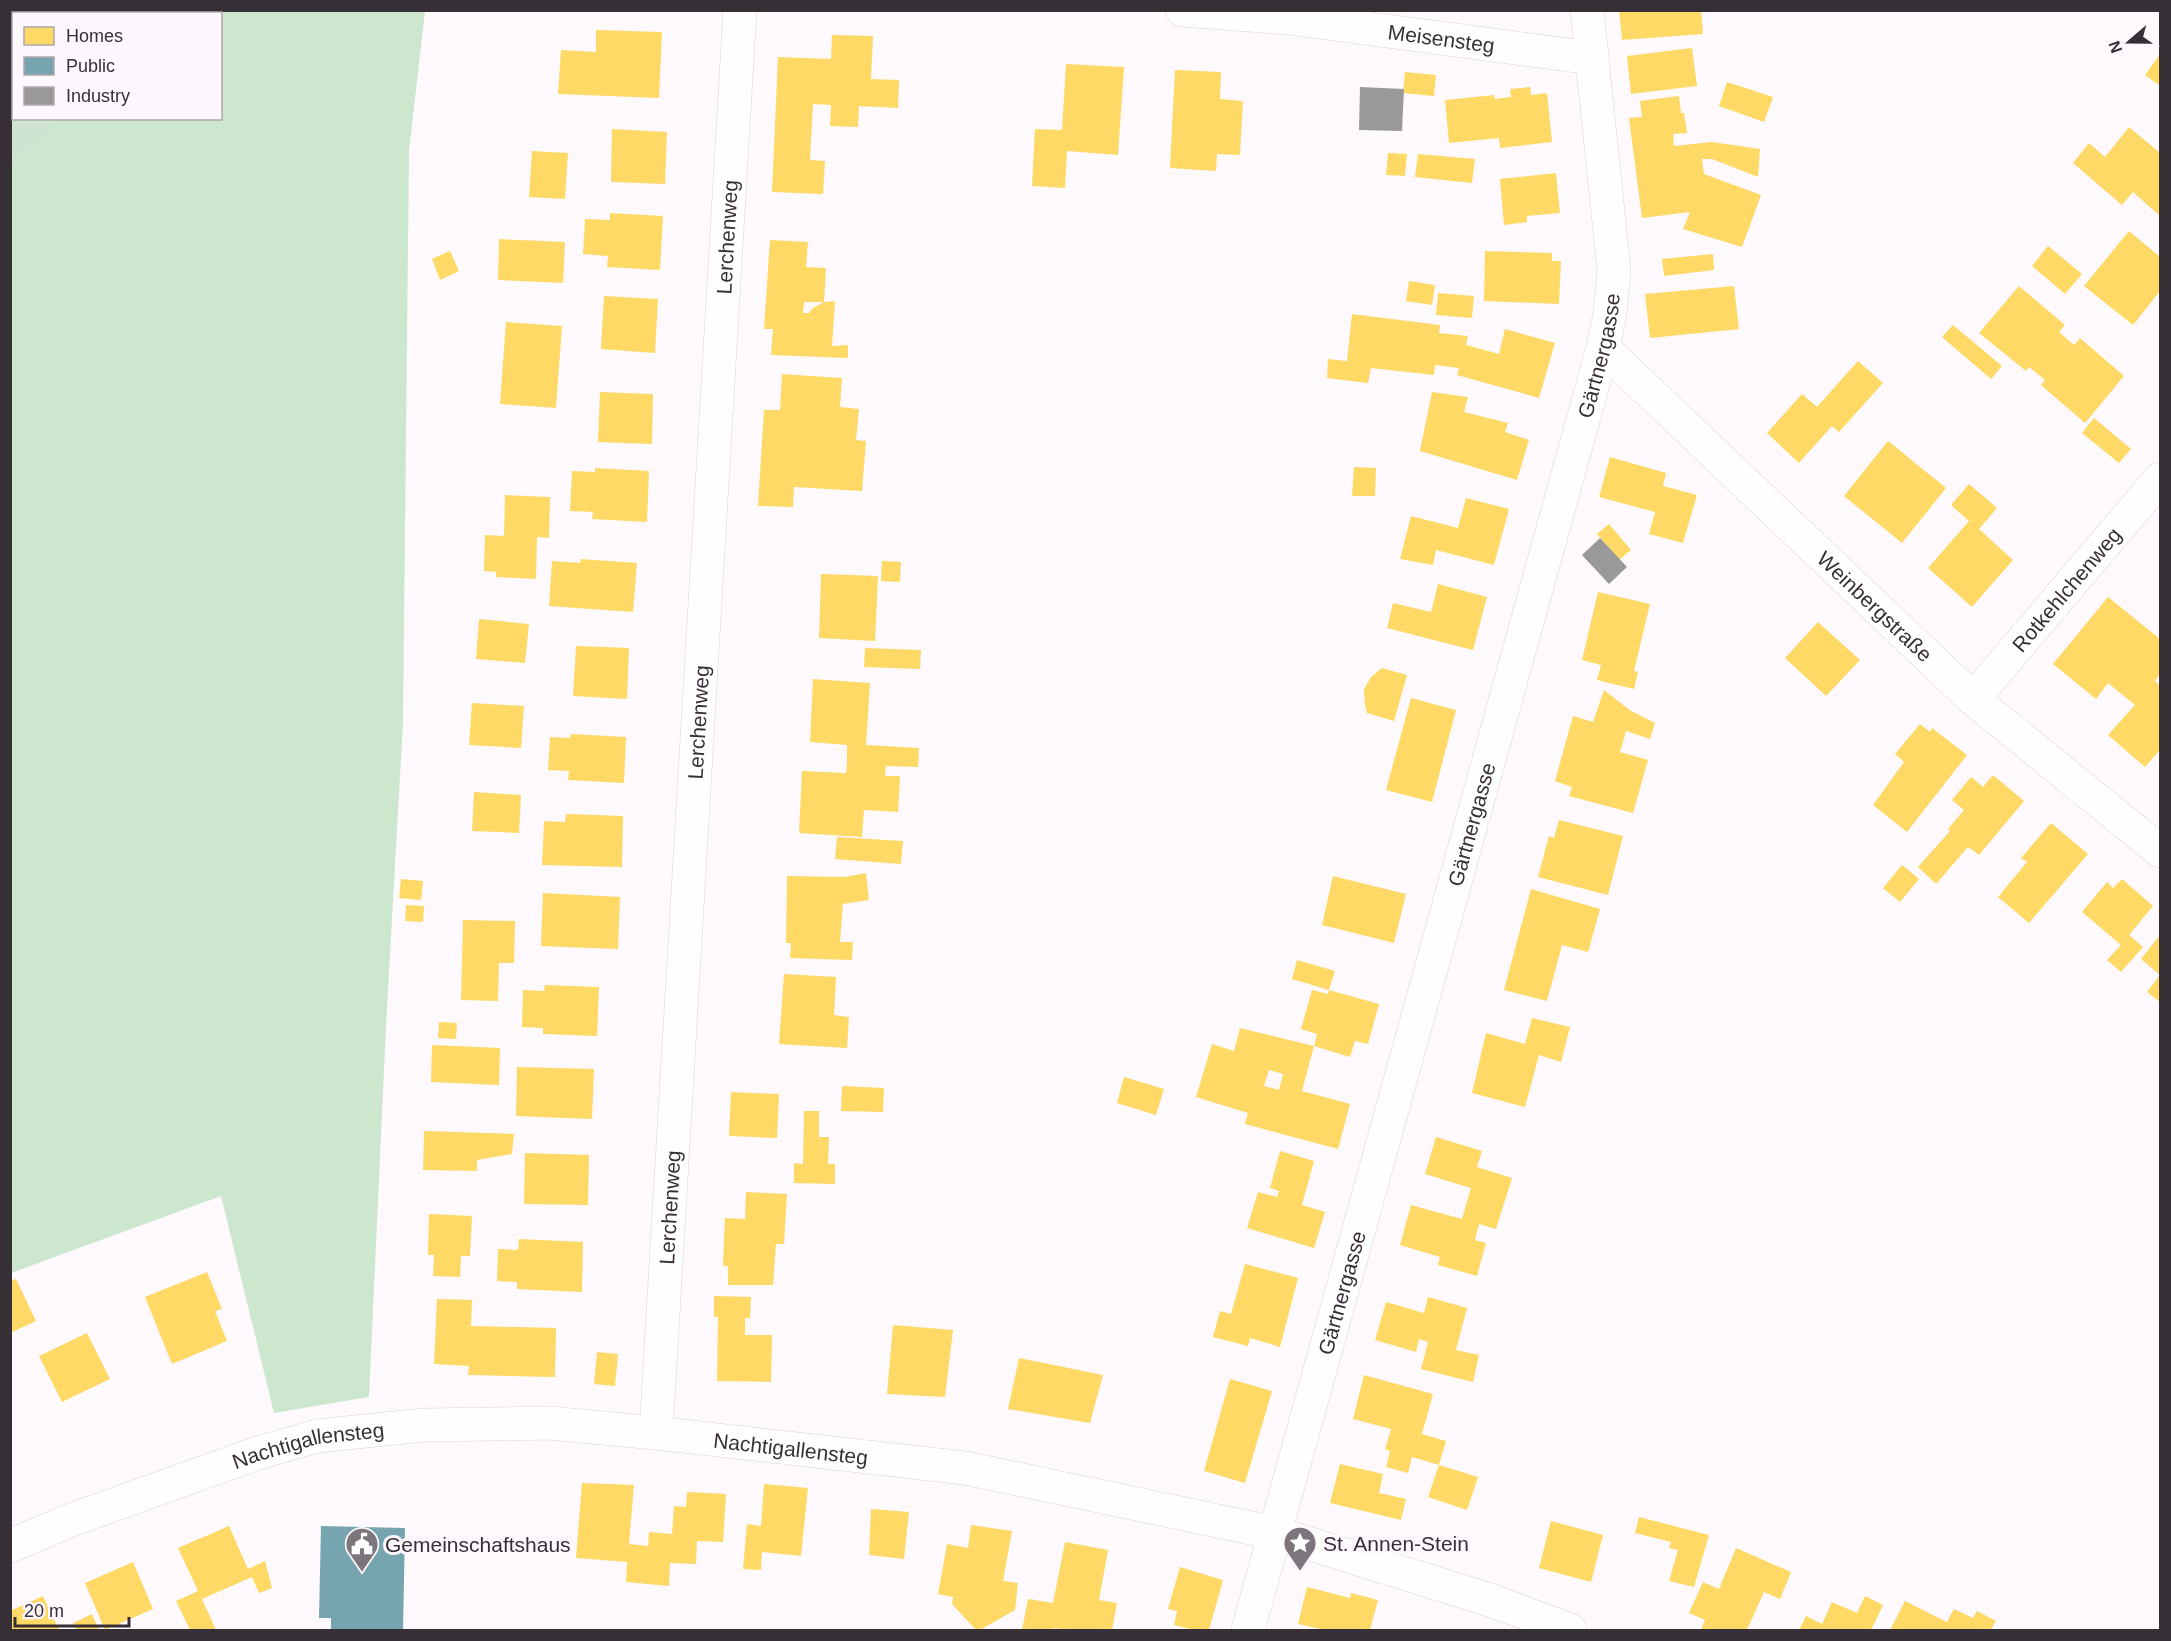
<svg xmlns="http://www.w3.org/2000/svg" width="2171" height="1641" font-family="Arial,sans-serif">
<rect width="100%" height="100%" fill="#fdf9fd"/>
<polygon fill="#cfe4d0" points="11,11 35,11 36,13 14,14 14,118 48,119 50,134 11,163"/>
<polygon fill="#cde6ce" points="35,11 425,11 409,151 403,723 386,1026 369,1397 274,1413 221,1196 11,1273 11,163 50,134 48,119 220,118 220,14 36,14"/>
<g fill="#ffd966" fill-rule="evenodd">
<polygon points="1619,10 1701,10 1703,34 1622,40"/>
<polygon points="596,30 662,32 659,98 558,94 561,50 596,52"/>
<polygon points="832,35 873,36 871,79 899,80 898,108 859,106 858,127 830,126 831,105 813,104 810,160 825,161 823,194 772,192 778,57 831,59"/>
<polygon points="1692,48 1697,86 1631,94 1627,56"/>
<polygon points="2160,54 2160,86 2145,75"/>
<polygon points="1066,64 1124,67 1118,155 1067,151 1065,188 1032,186 1035,129 1062,130"/>
<polygon points="1175,70 1221,72 1220,99 1243,101 1240,155 1217,154 1216,171 1170,168"/>
<polygon points="1405,72 1436,75 1434,96 1403,93"/>
<polygon points="1727,82 1773,97 1764,122 1719,106"/>
<polygon points="1530,87 1531,95 1547,93 1552,142 1500,148 1499,138 1449,143 1445,100 1494,95 1495,99 1511,97 1510,89"/>
<polygon points="1679,96 1681,113 1684,113 1687,133 1673,134 1674,146 1712,142 1760,149 1758,177 1712,159 1702,159 1704,174 1761,195 1742,247 1683,229 1690,212 1642,218 1629,118 1642,117 1640,101"/>
<polygon points="2129,127 2160,153 2160,216 2133,192 2122,205 2073,163 2089,143 2105,157"/>
<polygon points="612,129 667,132 665,184 611,182"/>
<polygon points="532,151 568,153 565,199 529,197"/>
<polygon points="1388,153 1407,154 1405,176 1386,175"/>
<polygon points="1418,154 1475,159 1472,183 1415,177"/>
<polygon points="1556,173 1560,213 1527,216 1527,222 1504,225 1500,179"/>
<polygon points="610,213 663,216 660,270 607,267 608,256 583,254 585,219 610,220"/>
<polygon points="2129,231 2160,257 2160,291 2133,325 2084,286"/>
<polygon points="499,239 565,242 563,283 498,280"/>
<polygon points="770,240 808,242 806,267 826,268 824,302 804,302 803,313 809,313 813,308 824,302 835,301 832,346 848,345 848,358 771,355 773,329 764,329"/>
<polygon points="2048,246 2082,274 2065,294 2032,266"/>
<polygon points="450,251 459,271 440,280 432,259"/>
<polygon points="1485,251 1552,253 1552,261 1561,261 1559,304 1484,301"/>
<polygon points="1713,254 1714,270 1664,276 1662,259"/>
<polygon points="1409,281 1435,285 1432,305 1406,301"/>
<polygon points="1734,286 1739,329 1650,338 1645,294"/>
<polygon points="2019,286 2065,325 2059,332 2074,345 2080,338 2124,376 2085,423 2041,385 2045,380 2029,367 2026,371 1979,333"/>
<polygon points="1438,293 1474,296 1472,318 1436,315"/>
<polygon points="604,296 658,299 655,353 601,349"/>
<polygon points="1352,314 1440,325 1439,333 1468,336 1466,345 1499,354 1505,329 1555,343 1539,398 1457,375 1459,368 1435,365 1434,375 1371,368 1368,383 1327,378 1328,359 1347,361"/>
<polygon points="506,322 562,326 556,408 500,404"/>
<polygon points="1953,325 2002,366 1991,379 1942,337"/>
<polygon points="1858,361 1883,383 1839,432 1832,426 1799,463 1767,433 1802,394 1817,407"/>
<polygon points="782,374 842,378 840,407 859,409 856,440 866,441 862,491 794,487 793,507 758,506 764,410 780,410"/>
<polygon points="600,392 653,394 652,444 598,442"/>
<polygon points="1432,392 1468,397 1464,412 1508,423 1505,432 1529,440 1517,480 1420,451"/>
<polygon points="2094,418 2131,449 2119,463 2082,433"/>
<polygon points="1888,441 1946,488 1902,543 1844,496"/>
<polygon points="1610,457 1666,473 1663,486 1697,495 1683,543 1649,534 1655,512 1599,497"/>
<polygon points="1354,467 1376,468 1375,496 1352,496"/>
<polygon points="595,468 649,471 647,522 592,519 593,512 570,511 572,471 595,472"/>
<polygon points="1969,484 1997,508 1979,529 2013,560 1972,607 1928,568 1969,521 1951,505"/>
<polygon points="505,495 550,497 549,538 537,537 536,579 496,577 496,572 484,571 485,535 504,536"/>
<polygon points="1466,498 1509,509 1494,565 1436,550 1433,565 1400,559 1411,516 1458,528"/>
<polygon points="1609,524 1631,550 1619,560 1597,534"/>
<polygon points="581,559 637,563 633,612 549,606 552,561 580,563"/>
<polygon points="882,561 901,562 900,582 881,581"/>
<polygon points="821,574 878,576 875,641 819,638"/>
<polygon points="1438,584 1487,597 1473,650 1387,628 1393,603 1431,612"/>
<polygon points="1598,592 1650,604 1634,671 1638,672 1634,689 1597,680 1601,665 1582,660"/>
<polygon points="2108,597 2160,639 2160,674 2155,681 2160,686 2160,750 2145,767 2108,735 2135,705 2108,683 2096,699 2053,664"/>
<polygon points="479,619 529,624 525,663 476,659"/>
<polygon points="1818,622 1860,660 1826,696 1785,658"/>
<polygon points="576,646 629,648 627,699 573,696"/>
<polygon points="865,648 921,650 920,669 864,667"/>
<polygon points="1382,668 1407,675 1394,721 1367,713 1365,705 1364,689 1371,677"/>
<polygon points="813,679 870,683 866,745 919,748 918,767 886,766 885,776 900,776 898,812 864,810 862,837 799,833 802,771 846,773 847,763 847,745 810,742"/>
<polygon points="1604,690 1631,711 1655,723 1650,739 1626,731 1620,752 1648,760 1633,813 1569,796 1572,787 1555,781 1573,716 1593,722"/>
<polygon points="1411,698 1456,710 1432,802 1386,790"/>
<polygon points="472,703 524,706 521,748 469,745"/>
<polygon points="1920,724 1930,732 1932,728 1967,755 1907,832 1873,805 1904,762 1895,754"/>
<polygon points="571,734 626,737 624,783 568,780 569,771 548,770 550,737 570,738"/>
<polygon points="1993,775 2024,801 1979,855 1968,847 1936,884 1918,867 1950,831 1948,829 1964,810 1952,800 1971,777 1983,787"/>
<polygon points="474,792 521,795 519,833 472,831"/>
<polygon points="566,814 623,816 622,867 542,865 544,821 565,822"/>
<polygon points="1559,820 1623,836 1608,895 1538,877 1549,836 1554,838"/>
<polygon points="2051,823 2088,854 2029,923 1998,897 2027,862 2021,858"/>
<polygon points="837,837 903,841 901,864 835,859"/>
<polygon points="1902,865 1919,879 1900,902 1883,888"/>
<polygon points="866,873 869,900 843,904 840,942 853,942 852,960 790,958 791,943 786,943 787,876 845,877"/>
<polygon points="1333,876 1406,894 1394,943 1322,925"/>
<polygon points="401,879 423,881 421,900 399,898"/>
<polygon points="2122,879 2153,906 2129,935 2143,947 2121,972 2107,960 2121,945 2082,912 2107,882 2113,888"/>
<polygon points="1531,889 1600,909 1588,952 1562,945 1547,1001 1504,990"/>
<polygon points="543,893 620,897 618,949 541,946"/>
<polygon points="406,905 424,906 423,922 405,921"/>
<polygon points="463,920 515,921 514,963 499,963 498,1001 461,1000"/>
<polygon points="2160,935 2160,975 2141,959"/>
<polygon points="1297,960 1335,971 1329,990 1292,979"/>
<polygon points="784,974 836,977 834,1015 849,1017 847,1048 779,1044"/>
<polygon points="2160,975 2160,1002 2147,992"/>
<polygon points="545,985 599,987 597,1036 543,1034 543,1028 522,1027 523,990 544,991"/>
<polygon points="1312,990 1328,994 1329,990 1379,1004 1368,1044 1355,1041 1350,1057 1314,1046 1317,1034 1301,1029"/>
<polygon points="1532,1018 1570,1027 1561,1062 1539,1055 1525,1107 1472,1093 1486,1033 1525,1044"/>
<polygon points="439,1022 457,1023 456,1039 438,1038"/>
<path d="M1240,1028L1314,1046L1302,1091L1350,1104L1338,1149L1245,1124L1248,1113L1196,1097L1212,1044L1234,1051ZM1269,1070L1283,1074L1279,1090L1264,1086Z"/>
<polygon points="432,1045 500,1048 499,1085 431,1082"/>
<polygon points="517,1067 594,1069 592,1119 516,1116"/>
<polygon points="1124,1077 1164,1089 1156,1115 1117,1103"/>
<polygon points="842,1086 884,1088 883,1112 841,1111"/>
<polygon points="731,1092 779,1094 777,1138 729,1136"/>
<polygon points="804,1111 819,1111 819,1137 829,1137 828,1164 835,1164 835,1184 794,1183 794,1163 803,1164"/>
<polygon points="424,1131 514,1134 512,1154 477,1160 477,1171 423,1170"/>
<polygon points="1436,1137 1482,1151 1477,1167 1512,1178 1496,1229 1479,1224 1475,1240 1486,1243 1477,1276 1438,1265 1440,1257 1400,1245 1411,1205 1462,1219 1471,1188 1425,1174"/>
<polygon points="1280,1151 1314,1161 1302,1205 1325,1212 1314,1248 1247,1228 1258,1192 1277,1197 1279,1191 1270,1188"/>
<polygon points="525,1153 589,1155 588,1205 524,1204"/>
<polygon points="746,1192 787,1194 784,1244 776,1244 773,1285 728,1285 728,1266 723,1266 725,1218 745,1219"/>
<polygon points="429,1214 472,1216 470,1256 461,1256 460,1277 433,1276 434,1255 428,1255"/>
<polygon points="519,1239 583,1242 582,1292 517,1289 517,1282 497,1281 498,1249 518,1250"/>
<polygon points="1245,1264 1298,1278 1280,1347 1250,1338 1248,1346 1213,1337 1220,1311 1231,1314"/>
<polygon points="207,1272 222,1309 215,1311 227,1341 172,1364 145,1297"/>
<polygon points="16,1279 36,1321 10,1333 10,1281"/>
<polygon points="714,1296 751,1297 750,1318 745,1318 745,1335 772,1335 771,1382 717,1381 718,1317 714,1317"/>
<polygon points="1428,1297 1467,1308 1456,1350 1479,1355 1473,1382 1421,1369 1428,1342 1419,1339 1416,1352 1375,1340 1386,1302 1424,1313"/>
<polygon points="437,1299 472,1300 471,1326 556,1328 555,1377 468,1375 469,1366 434,1364"/>
<polygon points="893,1325 953,1330 945,1397 887,1394"/>
<polygon points="87,1333 110,1379 62,1402 39,1356"/>
<polygon points="597,1352 618,1354 615,1386 594,1384"/>
<polygon points="1019,1358 1103,1375 1090,1423 1008,1409"/>
<polygon points="1364,1375 1433,1394 1422,1434 1446,1441 1439,1465 1412,1457 1408,1473 1386,1467 1390,1451 1385,1449 1391,1429 1353,1419"/>
<polygon points="1230,1379 1272,1391 1245,1483 1204,1471"/>
<polygon points="1340,1464 1383,1474 1379,1493 1406,1499 1401,1520 1330,1503"/>
<polygon points="1439,1465 1478,1477 1467,1510 1428,1497"/>
<polygon points="582,1483 634,1485 629,1544 648,1546 649,1532 672,1534 674,1506 686,1507 687,1492 726,1494 723,1542 697,1541 696,1564 670,1563 669,1586 626,1582 627,1562 576,1558"/>
<polygon points="764,1484 808,1488 801,1556 762,1552 761,1570 743,1569 747,1524 761,1526"/>
<polygon points="871,1509 909,1512 904,1559 869,1555"/>
<polygon points="1639,1517 1709,1535 1694,1587 1669,1581 1678,1550 1669,1548 1671,1542 1635,1533"/>
<polygon points="1551,1521 1603,1535 1591,1582 1539,1568"/>
<polygon points="971,1525 1012,1531 1003,1581 1018,1583 1015,1610 980,1630 976,1630 952,1604 953,1597 938,1594 947,1544 968,1548"/>
<polygon points="229,1526 248,1569 265,1561 272,1588 259,1593 252,1577 202,1599 216,1630 190,1630 176,1601 198,1591 178,1548"/>
<polygon points="1065,1542 1108,1550 1099,1600 1117,1603 1112,1630 1067,1630 1054,1628 1053,1630 1022,1630 1028,1599 1053,1603"/>
<polygon points="1736,1548 1791,1572 1780,1599 1764,1592 1747,1630 1701,1630 1705,1620 1689,1613 1703,1582 1719,1589"/>
<polygon points="133,1562 153,1609 105,1630 85,1583"/>
<polygon points="1180,1567 1223,1580 1209,1630 1194,1630 1174,1625 1177,1611 1168,1609"/>
<polygon points="1307,1587 1350,1598 1351,1593 1378,1600 1370,1630 1325,1630 1298,1624"/>
<polygon points="43,1596 59,1630 10,1630 10,1611"/>
<polygon points="1865,1596 1883,1605 1871,1630 1799,1630 1806,1616 1822,1624 1832,1602 1857,1613"/>
<polygon points="1905,1601 1947,1622 1954,1609 1973,1618 1977,1611 1996,1621 1991,1630 1890,1630"/>
<polygon points="92,1614 99,1630 77,1630 73,1623"/>
</g>
<polygon fill="#76a5af" points="321,1526 405,1528 403,1630 331,1630 331,1618 319,1618"/>
<g fill="#999">
<polygon points="1360,87 1404,89 1402,131 1359,130"/>
<polygon points="1600,538 1627,567 1609,584 1582,555"/>
</g>
<g fill="none" stroke-linecap="round" stroke-linejoin="round">
<g stroke="#d8d4d8" stroke-width="34">
<g id="minor">
<path id="s1" d="M1182,10L1289,18L1592,58"/>
<path id="s2" d="M1603,348L1973,699L2160,851"/>
<path id="s3" d="M1973,699L2160,479"/>
<path id="s4" d="M656,1433L740,10"/>
<path id="s5" d="M10,1546L71,1520L255,1454L317,1436L424,1425L550,1423L656,1433L965,1468L1275,1533L1490,1600L1570,1630"/>
<path id="s6" d="M1248,1630L1603,348L1610,313L1614,270L1587,10"/>
</g>
</g>
<use href="#minor" stroke="#fffeff" stroke-width="33"/>
</g>
<defs>
<g id="sight-pin" transform="scale(1.725)"><path d="M0 17L-7.5 6A9.5 9.5 0 1 1 7.5 6Z" fill="#7c767c" stroke="#fef8fe"/><path d="M0-6L1.8-2.2L6-1.7L2.9 1.2L3.7 5.4L0 3.3L-3.7 5.4L-2.9 1.2L-6-1.7L-1.8-2.2Z" fill="#fff"/></g>
<g id="civic-pin" transform="scale(1.725)"><path d="M0 17L-7.5 6A9.5 9.5 0 1 1 7.5 6Z" fill="#7c767c" stroke="#fef8fe"/><path d="M-.6-6.5H3V-4.5H.6V-3L4-1V1h2V6H-6V1h2V-1L-.6-3ZM-1.2 2.5V6h2.4V2.5Z" fill="#fff"/></g>
</defs>
<g fill-rule="evenodd">
<use href="#sight-pin" x="1300" y="1543"/>
<use href="#civic-pin" x="362" y="1544"/>
</g>
<g text-anchor="middle" dominant-baseline="central" stroke-width="6" stroke-linejoin="round" paint-order="stroke">
<g font-size="21" fill="#363036" stroke="#fef8fe">
<text stroke="none"><textPath href="#s1" startOffset="261">Meisensteg</textPath></text>
<text stroke="none"><textPath href="#s4" startOffset="1198">Lerchenweg</textPath></text>
<text stroke="none"><textPath href="#s6" startOffset="1322">Gärtnergasse</textPath></text>
<text stroke="none"><textPath href="#s3" startOffset="144">Rotkehlchenweg</textPath></text>
<text stroke="none"><textPath href="#s2" startOffset="375">Weinbergstraße</textPath></text>
<text stroke="none"><textPath href="#s4" startOffset="712">Lerchenweg</textPath></text>
<text stroke="none"><textPath href="#s6" startOffset="836">Gärtnergasse</textPath></text>
<text stroke="none"><textPath href="#s4" startOffset="226">Lerchenweg</textPath></text>
<text stroke="none"><textPath href="#s6" startOffset="350">Gärtnergasse</textPath></text>
<text stroke="none"><textPath href="#s5" startOffset="316">Nachtigallensteg</textPath></text>
<text stroke="none"><textPath href="#s5" startOffset="802">Nachtigallensteg</textPath></text>
</g>
<g font-size="21" fill="#363036" stroke="#fef8fe" text-anchor="start">
<text x="1323" y="1543">St. Annen-Stein</text>
<text x="385" y="1544">Gemeinschaftshaus</text>
</g>
</g>
<rect width="2171" height="1641" fill="none" stroke="#363036" stroke-width="24"/>
<rect x="12" y="12" width="210" height="108" fill="#fef8fe" stroke="#aea8ae" stroke-width="1.5"/>
<rect x="24" y="27" width="30" height="18" fill="#ffd966" stroke="#aea8ae" stroke-width="1.5"/>
<text x="66" y="42" font-size="18" fill="#363036">Homes</text>
<rect x="24" y="57" width="30" height="18" fill="#76a5af" stroke="#aea8ae" stroke-width="1.5"/>
<text x="66" y="72" font-size="18" fill="#363036">Public</text>
<rect x="24" y="87" width="30" height="18" fill="#999999" stroke="#aea8ae" stroke-width="1.5"/>
<text x="66" y="102" font-size="18" fill="#363036">Industry</text>
<g transform="translate(2129 42) rotate(250)" stroke="#fef8fe" stroke-width="4.5" paint-order="stroke">
<path d="M0-4.5L10 22L0 15L-10 22Z" fill="#363036"/>
<text y="-9" font-size="16" font-weight="bold" text-anchor="middle" fill="#363036">N</text>
</g>
<path d="M15 1617v9h114v-9" fill="none" stroke="#363036" stroke-width="3"/>
<text x="24" y="1617" font-size="18" fill="#363036" stroke="#fef8fe" stroke-width="4.5" paint-order="stroke">20 m</text>
</svg>
